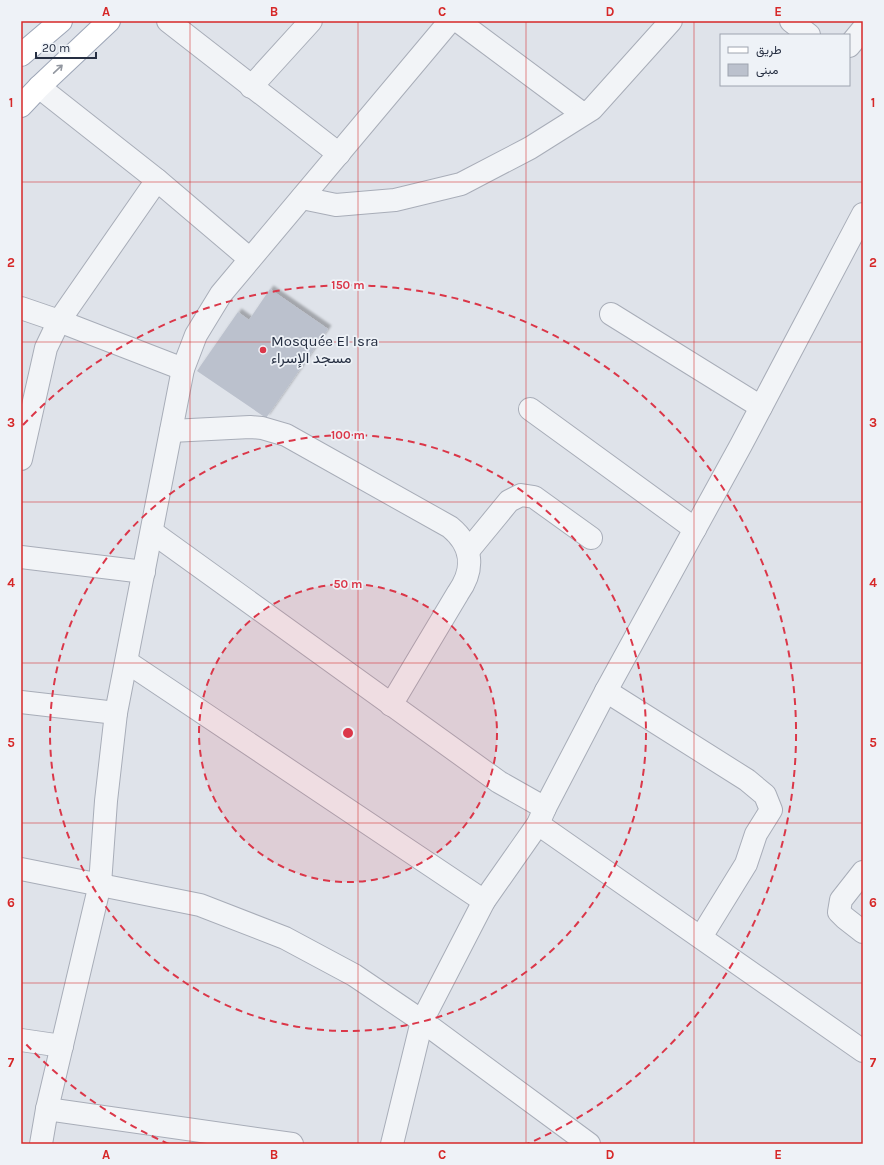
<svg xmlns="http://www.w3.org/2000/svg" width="884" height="1165" font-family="Karla,Vazirmatn,sans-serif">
<defs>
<filter id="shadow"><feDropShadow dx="3.5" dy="-3.5" stdDeviation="1" flood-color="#0004"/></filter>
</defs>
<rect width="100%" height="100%" fill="#dfe3ea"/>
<polygon fill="#bbc1cd" filter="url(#shadow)" points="270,289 328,329 266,418 197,371 238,312 249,320"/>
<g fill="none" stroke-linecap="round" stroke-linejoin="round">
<g stroke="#a8adb8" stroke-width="24">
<g id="minor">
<polyline points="168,21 339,154"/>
<polyline points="458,21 583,114"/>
<polyline points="791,21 809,35"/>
<polyline points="849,46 863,29"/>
<polyline points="39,87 157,180 250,259"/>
<polyline points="251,87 311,21"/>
<polyline points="302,198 336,205 395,200 461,184 530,148 592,109 671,21"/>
<polyline points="21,308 59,321 183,369"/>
<polyline points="611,314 761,407"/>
<polyline points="530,409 695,529"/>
<path d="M171,431L250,427L262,428L286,435L450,527C473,546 475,569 458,593L391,705"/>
<polyline points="21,459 46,348 59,321 157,180"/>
<polyline points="152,532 499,782 545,808"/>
<polyline points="468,551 509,501 521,495 534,497 591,538"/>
<polyline points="21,557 144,572"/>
<polyline points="127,662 484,901"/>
<polyline points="606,691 747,780 765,795 771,810 756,834 746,864 701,937"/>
<polyline points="21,702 116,713"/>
<polyline points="538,824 863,1051"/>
<polyline points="21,869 200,905 285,938 354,975 422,1021 589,1144"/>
<polyline points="863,872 841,900 839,912 845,918 863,932"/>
<polyline points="21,1040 62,1046"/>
<polyline points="47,1109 292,1144"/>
<polyline points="41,1144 47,1109 100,884 106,801 116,713 183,369 196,335 221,294 450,21"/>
<polyline points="392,1144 422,1021 484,901 538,824 545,808 606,691 741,445 863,214"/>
</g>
</g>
<g stroke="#9da6b7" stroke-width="24">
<g id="major">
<polyline points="21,55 61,21"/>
<polyline points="21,106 39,87 109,21"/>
</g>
</g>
<use href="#minor" stroke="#f2f4f7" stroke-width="22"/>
<use href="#major" stroke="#fff" stroke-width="22"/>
</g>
<defs><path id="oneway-shaft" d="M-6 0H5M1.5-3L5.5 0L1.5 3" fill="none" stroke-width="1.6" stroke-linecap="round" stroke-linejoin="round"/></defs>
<use stroke="#9297a0" href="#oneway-shaft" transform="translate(58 69) rotate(-43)"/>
<path fill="none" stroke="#d62828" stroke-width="1" stroke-opacity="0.55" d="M190,21V1144M358,21V1144M526,21V1144M694,21V1144M21,182H863M21,342H863M21,502H863M21,663H863M21,823H863M21,983H863"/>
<circle cx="348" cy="733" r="149" fill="#db3749" fill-opacity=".12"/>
<g fill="none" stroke="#db3749" stroke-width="2" stroke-dasharray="7 5">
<circle cx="348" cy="733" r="149"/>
<circle cx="348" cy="733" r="298"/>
<path d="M169 1144A448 448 0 0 1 23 1041M23 425A448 448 0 1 1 527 1144"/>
</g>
<circle fill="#db3749" stroke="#eef2f7" stroke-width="1.5" cx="263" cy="350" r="4"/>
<g text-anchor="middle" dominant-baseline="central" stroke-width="3.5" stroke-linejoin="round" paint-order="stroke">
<g font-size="15" fill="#262f42" stroke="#eef2f7" text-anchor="start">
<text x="271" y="341">Mosquée El Isra<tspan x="271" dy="17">مسجد الإسراء</tspan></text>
</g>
</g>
<circle cx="348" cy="733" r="6" fill="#db3749" stroke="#eef2f7" stroke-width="2"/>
<g font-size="12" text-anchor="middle" font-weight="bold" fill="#db3749" stroke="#eef2f7" stroke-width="3.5" stroke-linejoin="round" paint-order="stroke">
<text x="348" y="289">150 m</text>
<text x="348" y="439">100 m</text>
<text x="348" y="588">50 m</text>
</g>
<rect width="884" height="1165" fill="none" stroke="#eef2f7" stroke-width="44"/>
<rect x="720" y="34" width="130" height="52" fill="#eef2f7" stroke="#9ea4af"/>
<rect x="728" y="47" width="20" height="6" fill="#ffffff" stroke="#9ea4af"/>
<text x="756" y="54" font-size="12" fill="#262f42">طريق</text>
<rect x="728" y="64" width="20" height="12" fill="#bbc1cd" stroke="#9ea4af"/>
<text x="756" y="74" font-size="12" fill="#262f42">مبنى</text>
<path d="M36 52v6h60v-6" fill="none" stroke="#262f42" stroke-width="2"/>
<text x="42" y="52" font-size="12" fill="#262f42" stroke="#eef2f7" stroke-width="3" paint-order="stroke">20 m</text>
<rect x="22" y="22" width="840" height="1121" fill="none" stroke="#d62828" stroke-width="1.5"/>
<g font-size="13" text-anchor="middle" font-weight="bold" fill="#d62828">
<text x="106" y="16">A</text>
<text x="274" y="16">B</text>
<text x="442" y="16">C</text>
<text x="610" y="16">D</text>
<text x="778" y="16">E</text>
<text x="11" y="107">1</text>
<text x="873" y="107">1</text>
<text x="11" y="267">2</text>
<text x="873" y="267">2</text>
<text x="11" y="427">3</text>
<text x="873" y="427">3</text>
<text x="11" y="587">4</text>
<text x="873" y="587">4</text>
<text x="11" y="747">5</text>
<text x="873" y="747">5</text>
<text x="11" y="907">6</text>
<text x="873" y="907">6</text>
<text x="11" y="1067">7</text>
<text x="873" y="1067">7</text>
<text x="106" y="1159">A</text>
<text x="274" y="1159">B</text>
<text x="442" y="1159">C</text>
<text x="610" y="1159">D</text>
<text x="778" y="1159">E</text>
</g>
</svg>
